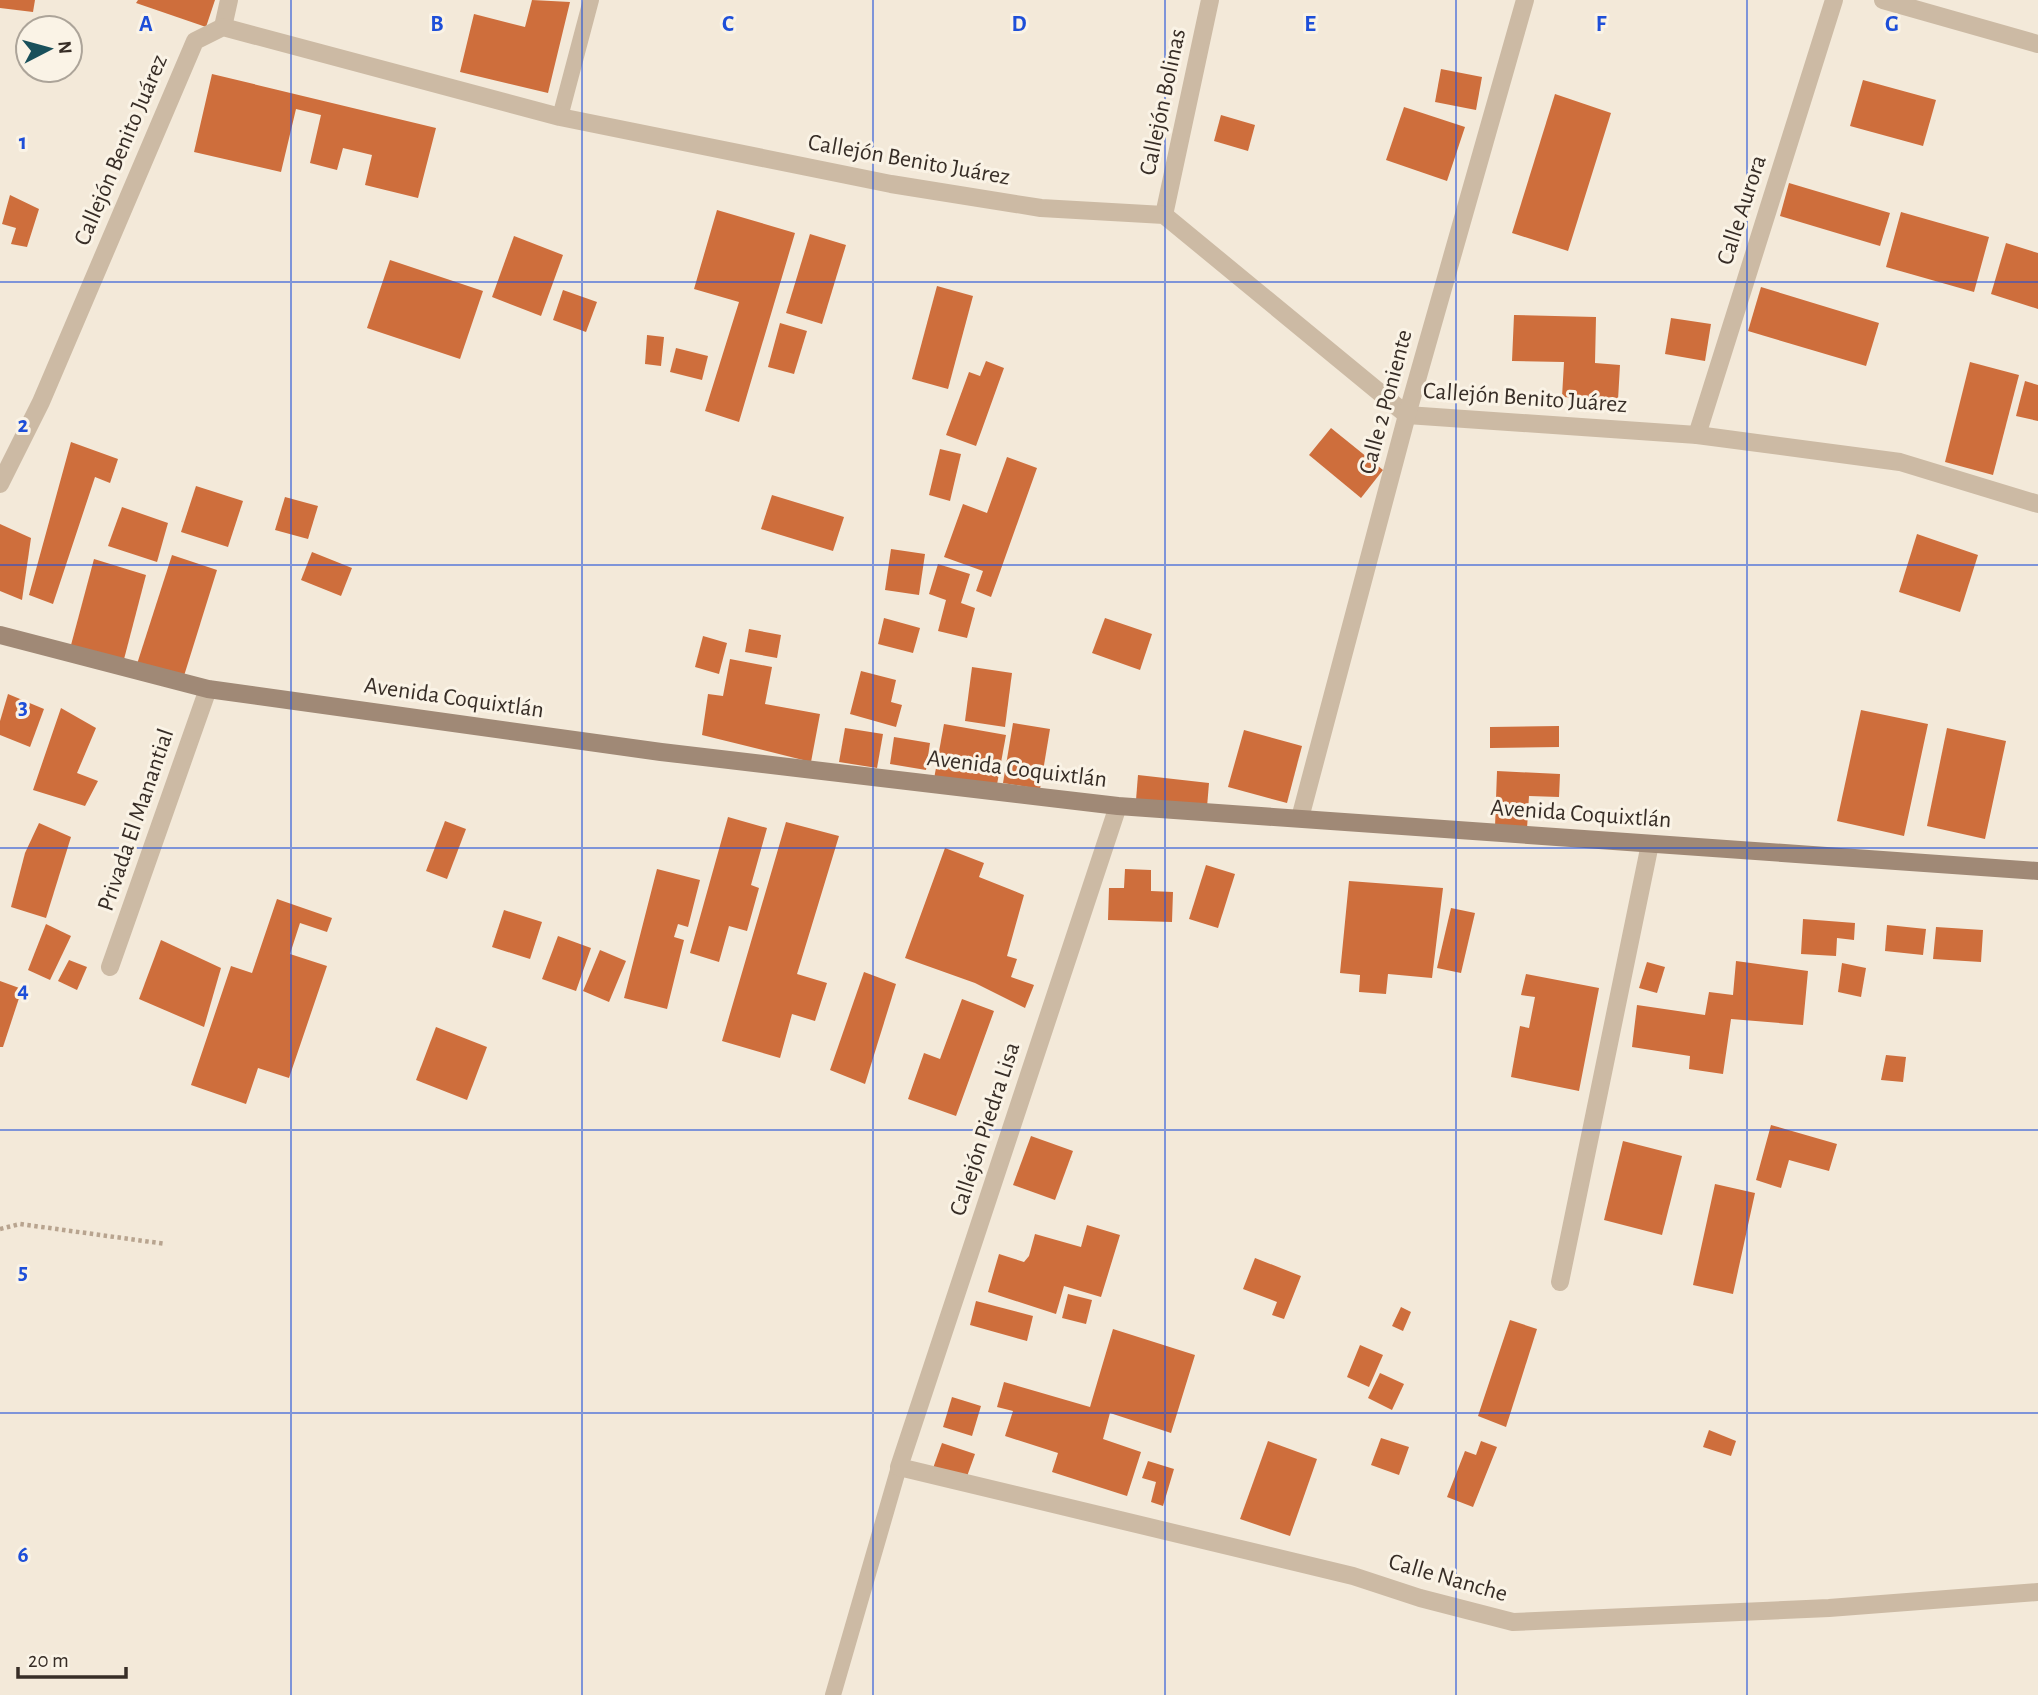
<svg xmlns="http://www.w3.org/2000/svg" width="2038" height="1695" font-family="'Alegreya Sans',sans-serif">
<rect width="100%" height="100%" fill="#f3e9d9"/>
<g fill="#ce6e3c">
<polygon points="0,0 35,0 33,12 0,8"/>
<polygon points="138,0 215,0 206,27 136,3"/>
<polygon points="532,0 570,2 548,93 460,72 474,14 525,27"/>
<polygon points="1441,69 1482,77 1476,110 1435,102"/>
<polygon points="212,74 436,128 418,198 365,185 372,155 343,148 337,170 310,163 321,115 296,109 281,172 194,152"/>
<polygon points="1863,80 1936,100 1923,146 1850,126"/>
<polygon points="1555,94 1611,113 1568,251 1512,233"/>
<polygon points="1404,107 1465,127 1447,181 1386,160"/>
<polygon points="1221,115 1255,125 1248,151 1214,141"/>
<polygon points="1789,183 1890,213 1880,246 1780,216"/>
<polygon points="10,195 39,209 27,247 11,244 16,228 2,224"/>
<polygon points="717,210 795,233 739,422 705,411 739,302 694,289"/>
<polygon points="1901,212 1989,237 1974,292 1886,267"/>
<polygon points="810,234 846,245 822,324 786,313"/>
<polygon points="514,236 563,255 541,316 492,297"/>
<polygon points="2006,243 2038,253 2038,309 1991,294"/>
<polygon points="390,260 483,291 460,359 367,328"/>
<polygon points="937,286 973,296 948,389 912,379"/>
<polygon points="1761,287 1879,323 1866,366 1748,331"/>
<polygon points="563,290 597,302 586,332 553,320"/>
<polygon points="1514,315 1596,317 1595,363 1620,365 1618,400 1562,397 1564,362 1512,361"/>
<polygon points="1671,318 1711,324 1705,361 1665,354"/>
<polygon points="780,323 807,331 794,374 768,367"/>
<polygon points="647,335 664,337 661,366 645,364"/>
<polygon points="676,348 708,356 702,380 670,372"/>
<polygon points="986,361 1004,368 976,446 946,435 969,372 980,376"/>
<polygon points="1970,362 2019,375 1993,475 1945,462"/>
<polygon points="2025,381 2038,385 2038,421 2016,416"/>
<polygon points="1331,428 1383,470 1361,498 1309,455"/>
<polygon points="71,442 118,459 110,483 95,477 53,604 29,595"/>
<polygon points="940,449 961,454 950,501 929,495"/>
<polygon points="1007,457 1037,468 991,597 976,591 983,571 944,557 963,504 987,513"/>
<polygon points="196,486 243,501 228,547 181,532"/>
<polygon points="772,495 844,517 833,551 761,529"/>
<polygon points="285,497 318,506 308,539 275,530"/>
<polygon points="122,507 168,523 157,562 108,546"/>
<polygon points="0,524 31,538 22,600 0,591"/>
<polygon points="1917,534 1978,555 1960,612 1899,592"/>
<polygon points="891,549 925,554 919,595 885,590"/>
<polygon points="312,552 352,568 341,596 301,580"/>
<polygon points="172,555 217,570 183,679 137,664"/>
<polygon points="94,559 146,575 123,663 71,645"/>
<polygon points="938,564 970,574 961,603 975,608 967,638 938,631 946,600 929,594"/>
<polygon points="884,618 920,628 913,653 878,644"/>
<polygon points="1105,618 1152,634 1140,670 1092,653"/>
<polygon points="749,629 781,635 777,658 745,652"/>
<polygon points="703,636 727,643 719,674 695,667"/>
<polygon points="730,659 772,667 765,704 820,714 811,762 702,735 708,694 723,696"/>
<polygon points="972,667 1012,673 1005,727 965,721"/>
<polygon points="861,671 896,680 891,702 902,705 896,727 850,714"/>
<polygon points="8,694 44,709 30,747 0,735 0,721"/>
<polygon points="61,708 96,728 77,773 98,781 85,806 33,790"/>
<polygon points="1861,710 1928,724 1904,836 1837,821"/>
<polygon points="1013,723 1050,729 1040,789 1003,783"/>
<polygon points="944,724 1006,735 996,790 934,779"/>
<polygon points="1559,726 1559,747 1490,748 1490,727"/>
<polygon points="845,728 883,734 877,768 839,762"/>
<polygon points="1947,728 2006,741 1985,839 1927,826"/>
<polygon points="1244,730 1302,746 1287,803 1228,787"/>
<polygon points="894,737 930,743 926,770 890,764"/>
<polygon points="1497,771 1560,774 1559,797 1529,796 1527,829 1495,827"/>
<polygon points="1138,775 1209,783 1207,807 1136,800"/>
<polygon points="728,817 767,828 751,885 759,888 747,931 729,926 719,962 690,953"/>
<polygon points="445,821 466,829 447,879 426,871"/>
<polygon points="786,822 839,836 797,974 827,983 815,1021 792,1014 780,1058 722,1041"/>
<polygon points="39,823 71,837 46,918 11,907 25,853"/>
<polygon points="945,848 984,863 979,877 1024,895 1007,956 1017,959 1011,977 1034,985 1025,1008 975,983 905,958"/>
<polygon points="1206,865 1235,874 1218,928 1189,919"/>
<polygon points="657,869 700,880 688,927 678,924 674,937 684,940 667,1009 624,998"/>
<polygon points="1125,869 1151,870 1151,891 1173,892 1172,922 1108,920 1109,888 1124,888"/>
<polygon points="1349,881 1443,888 1432,978 1388,974 1386,994 1359,992 1360,975 1340,973"/>
<polygon points="277,899 332,918 327,932 300,923 290,954 327,966 289,1078 258,1068 246,1104 191,1085 231,966 252,973"/>
<polygon points="1451,908 1475,913 1461,973 1437,968"/>
<polygon points="504,910 542,922 530,959 492,947"/>
<polygon points="1803,919 1855,923 1854,940 1837,938 1836,956 1801,954"/>
<polygon points="46,924 71,936 50,980 28,970"/>
<polygon points="1887,925 1926,929 1923,955 1885,951"/>
<polygon points="1936,927 1983,930 1981,962 1933,959"/>
<polygon points="558,936 591,948 576,991 542,979"/>
<polygon points="161,940 221,968 204,1027 139,999"/>
<polygon points="600,950 626,961 609,1002 583,991"/>
<polygon points="69,960 87,967 77,990 58,981"/>
<polygon points="1736,961 1808,971 1803,1025 1731,1019 1723,1074 1689,1069 1690,1056 1632,1047 1637,1005 1705,1015 1709,992 1733,995"/>
<polygon points="1647,962 1665,967 1657,993 1639,988"/>
<polygon points="1842,963 1866,968 1861,997 1838,992"/>
<polygon points="864,972 896,984 865,1084 830,1070"/>
<polygon points="1526,974 1599,988 1579,1091 1511,1077 1520,1026 1529,1028 1535,997 1521,995"/>
<polygon points="0,981 22,989 3,1047 0,1047"/>
<polygon points="962,999 994,1011 956,1116 908,1099 924,1053 940,1059"/>
<polygon points="436,1027 487,1047 467,1100 416,1080"/>
<polygon points="1886,1055 1906,1057 1903,1082 1881,1080"/>
<polygon points="1771,1125 1837,1144 1829,1171 1789,1160 1781,1188 1756,1180"/>
<polygon points="1031,1136 1073,1151 1055,1200 1013,1185"/>
<polygon points="1623,1141 1682,1156 1662,1235 1604,1220"/>
<polygon points="1715,1184 1755,1193 1733,1294 1693,1285"/>
<polygon points="1087,1225 1120,1235 1101,1297 1064,1286 1056,1314 988,1292 999,1254 1024,1262 1029,1256 1035,1234 1081,1247"/>
<polygon points="1255,1258 1301,1276 1284,1319 1272,1315 1277,1302 1243,1289"/>
<polygon points="1068,1294 1092,1300 1086,1324 1062,1318"/>
<polygon points="976,1301 1033,1316 1027,1341 970,1325"/>
<polygon points="1401,1307 1411,1312 1403,1331 1392,1326"/>
<polygon points="1510,1320 1537,1329 1506,1427 1478,1416"/>
<polygon points="1113,1329 1195,1355 1171,1433 1110,1413 1103,1439 1141,1452 1127,1496 1052,1472 1058,1453 1005,1436 1013,1411 997,1407 1004,1382 1090,1407"/>
<polygon points="1360,1345 1383,1355 1369,1387 1347,1377"/>
<polygon points="1380,1373 1404,1384 1392,1410 1368,1398"/>
<polygon points="952,1397 981,1406 972,1436 943,1427"/>
<polygon points="1709,1430 1736,1441 1731,1456 1703,1447"/>
<polygon points="1381,1438 1409,1447 1399,1475 1371,1465"/>
<polygon points="1268,1441 1317,1459 1290,1536 1240,1519"/>
<polygon points="1481,1441 1497,1447 1473,1507 1447,1497 1465,1451 1476,1455"/>
<polygon points="942,1443 975,1454 965,1482 932,1471"/>
<polygon points="1148,1461 1174,1469 1163,1506 1151,1502 1156,1482 1142,1478"/>
</g>
<g fill="none" stroke-linecap="round" stroke-linejoin="round">
<polyline stroke="#b8a48f" stroke-width="4.5" stroke-dasharray="3.5 3.5" stroke-linecap="butt" points="0,1229 20,1224 166,1244"/>
<g stroke="#ccbaa4" stroke-width="16">
<polyline points="560,117 591,0"/>
<polyline points="833,1695 899,1467"/>
</g>
<g stroke="#ccbaa4" stroke-width="18">
<polyline points="1883,0 2038,44"/>
<polyline points="223,27 229,0"/>
<polyline points="1164,215 1210,0"/>
<polyline points="1697,435 1834,0"/>
<polyline points="0,484 41,402 195,41 223,27 560,117 891,184 1041,208 1164,215 1407,415 1697,435 1900,462 2038,504"/>
<polyline points="1118,806 899,1467 1353,1576 1420,1598 1513,1622 1829,1608 2038,1592"/>
<polyline points="1300,818 1407,415 1525,0"/>
<polyline points="110,967 208,689"/>
<polyline points="1560,1282 1650,844"/>
</g>
<polyline stroke="#a08976" stroke-width="18" points="0,635 208,689 661,752 1118,806 2038,871"/>
</g>
<path fill="none" stroke="#1d4ed8" stroke-width="2" stroke-opacity="0.55" d="M291,0V1695M582,0V1695M873,0V1695M1165,0V1695M1456,0V1695M1747,0V1695M0,282H2038M0,565H2038M0,848H2038M0,1130H2038M0,1413H2038"/>
<g text-anchor="middle" dominant-baseline="central" stroke-width="6" stroke-linejoin="round" paint-order="stroke">
<g font-size="24" fill="#372d26" stroke="#faf3e6">
<text transform="translate(1163 102) rotate(-78)">Callejón Bolinas</text>
<text transform="translate(121 150) rotate(-67)">Callejón Benito Juárez</text>
<text transform="translate(909 160) rotate(10)">Callejón Benito Juárez</text>
<text transform="translate(1742 210) rotate(-72)">Calle Aurora</text>
<text transform="translate(1525 398) rotate(4)">Callejón Benito Juárez</text>
<text transform="translate(1386 402) rotate(-75)">Calle 2 Poniente</text>
<text transform="translate(454 698) rotate(8)">Avenida Coquixtlán</text>
<text transform="translate(1017 769) rotate(7)">Avenida Coquixtlán</text>
<text transform="translate(1581 814) rotate(4)">Avenida Coquixtlán</text>
<text transform="translate(136 820) rotate(-71)">Privada El Manantial</text>
<text transform="translate(985 1129) rotate(-72)">Callejón Piedra Lisa</text>
<text transform="translate(1448 1578) rotate(16)">Calle Nanche</text>
</g>
</g>
<g font-size="23" text-anchor="middle" font-weight="bold" fill="#1d4ed8" stroke="#faf3e6" stroke-width="6" stroke-linejoin="round" paint-order="stroke">
<text x="146" y="31">A</text>
<text x="437" y="31">B</text>
<text x="728" y="31">C</text>
<text x="1019" y="31">D</text>
<text x="1310" y="31">E</text>
<text x="1601" y="31">F</text>
<text x="1892" y="31">G</text>
<text x="23" y="149">1</text>
<text x="23" y="432">2</text>
<text x="23" y="714">3</text>
<text x="23" y="997">4</text>
<text x="23" y="1279">5</text>
<text x="23" y="1562">6</text>
</g>
<g transform="translate(49 49) rotate(84)"><circle r="33" fill="#faf3e6" stroke="#aca499" stroke-width="2"/>
<path d="M0-5L12 26L0 18L-12 26Z" fill="#19505b"/>
<text y="-10" font-size="19" font-weight="bold" text-anchor="middle" fill="#372d26">N</text>
</g>
<path d="M18 1667v10h108v-10" fill="none" stroke="#372d26" stroke-width="3.5"/>
<text x="28" y="1667" font-size="21" fill="#372d26" stroke="#faf3e6" stroke-width="5" paint-order="stroke">20 m</text>
</svg>
